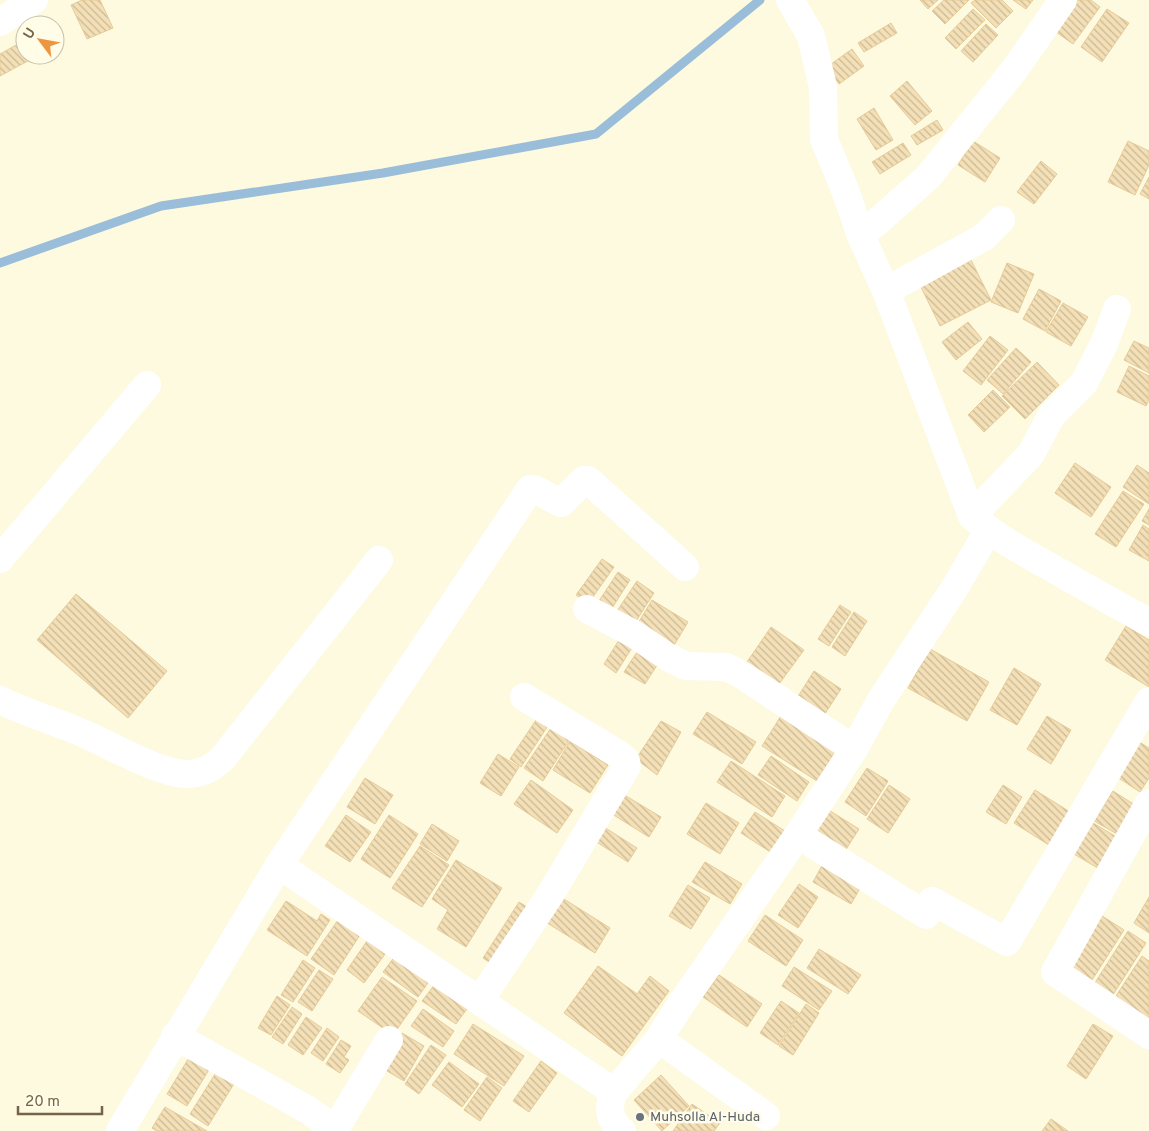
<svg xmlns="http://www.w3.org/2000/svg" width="1149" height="1131" font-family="Overpass,sans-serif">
<defs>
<pattern id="building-back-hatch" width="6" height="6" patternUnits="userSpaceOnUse" patternTransform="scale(1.25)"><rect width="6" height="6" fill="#f4e0b7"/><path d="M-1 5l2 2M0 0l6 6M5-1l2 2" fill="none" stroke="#cab997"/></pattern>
</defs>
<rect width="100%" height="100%" fill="#fdfae0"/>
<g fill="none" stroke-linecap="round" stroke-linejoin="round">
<polyline stroke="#9abed9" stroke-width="9" points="0,263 161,206 383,173 596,134 760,0"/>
</g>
<g fill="url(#building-back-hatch)" stroke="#e7cb97">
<polygon points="82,0 100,0 113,28 87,39 71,5"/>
<polygon points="920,0 938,0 928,9"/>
<polygon points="944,0 969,0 945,24 932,11"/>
<polygon points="975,0 1002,0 1013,11 996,28 971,3"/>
<polygon points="1013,0 1033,0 1026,9"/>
<polygon points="1069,0 1091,0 1100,7 1073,44 1049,27"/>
<polygon points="973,9 985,20 956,49 945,38"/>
<polygon points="1107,9 1129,23 1102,62 1081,47"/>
<polygon points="891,23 897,33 864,52 858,43"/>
<polygon points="986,24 998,35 973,62 961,51"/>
<polygon points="25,40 25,55 39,55 0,76 0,54"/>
<polygon points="852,49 864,66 839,84 827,67"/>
<polygon points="907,81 932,111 915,125 890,96"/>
<polygon points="874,108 893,140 876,150 857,119"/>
<polygon points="937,120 943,130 917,145 911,136"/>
<polygon points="973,141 1000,158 985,182 958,165"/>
<polygon points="1128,141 1149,151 1149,165 1135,195 1108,182"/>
<polygon points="903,143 911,155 880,174 872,162"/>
<polygon points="1041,161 1057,174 1034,204 1017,192"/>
<polygon points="1149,177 1149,199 1140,194"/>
<polygon points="971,260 991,300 940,326 920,285"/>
<polygon points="1007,263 1034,274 1018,313 991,302"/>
<polygon points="1039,289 1061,301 1045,331 1023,319"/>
<polygon points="1063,303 1088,317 1071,346 1046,332"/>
<polygon points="968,322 982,339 956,360 942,342"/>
<polygon points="990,336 1008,350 981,385 963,371"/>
<polygon points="1134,341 1149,348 1149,373 1124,360"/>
<polygon points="1016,348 1031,362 1003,394 987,380"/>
<polygon points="1037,362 1059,385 1025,419 1002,396"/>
<polygon points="1129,366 1149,376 1149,400 1146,406 1117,392"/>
<polygon points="993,390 1010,407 984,432 968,415"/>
<polygon points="1075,463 1111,487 1091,517 1055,493"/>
<polygon points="1137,465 1149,473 1149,504 1123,487"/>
<polygon points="1123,491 1144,504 1116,547 1095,534"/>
<polygon points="1149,509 1149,525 1142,521"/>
<polygon points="1143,525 1149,529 1149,561 1129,550"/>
<polygon points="602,559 614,567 588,604 576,595"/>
<polygon points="618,572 630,580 607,616 595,607"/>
<polygon points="637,581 654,593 633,626 615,614"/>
<polygon points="76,594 167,671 128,718 37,640"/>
<polygon points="652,600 688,622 673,647 637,625"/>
<polygon points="840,605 851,612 829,646 818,639"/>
<polygon points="854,612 867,621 845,656 832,647"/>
<polygon points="1126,626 1149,640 1149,687 1105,660"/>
<polygon points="771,627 804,650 779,684 747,662"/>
<polygon points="624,632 637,640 616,673 604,664"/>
<polygon points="639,649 659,662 645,684 624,672"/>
<polygon points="930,649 989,682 967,721 908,688"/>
<polygon points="1014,668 1041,684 1017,725 990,710"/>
<polygon points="814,671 841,689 819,723 792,706"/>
<polygon points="542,711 553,718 521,767 510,759"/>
<polygon points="784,711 839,746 817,781 762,746"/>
<polygon points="707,712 756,742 742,764 693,734"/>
<polygon points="1047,716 1071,730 1051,764 1027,749"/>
<polygon points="557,719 575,731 543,781 524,768"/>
<polygon points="661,721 681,732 657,775 636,759"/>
<polygon points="1133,738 1149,748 1149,778 1140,792 1111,773"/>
<polygon points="570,741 608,765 590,793 553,770"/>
<polygon points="498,754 519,767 501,796 480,783"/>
<polygon points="771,756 809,782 797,801 758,775"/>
<polygon points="731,761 785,796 772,817 717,782"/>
<polygon points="867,768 888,781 866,816 845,802"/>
<polygon points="365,778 393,795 375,824 347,807"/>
<polygon points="531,780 573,810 557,833 514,804"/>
<polygon points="889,785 910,799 888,833 867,819"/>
<polygon points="1003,785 1022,797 1006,824 986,812"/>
<polygon points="616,790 661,817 649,837 604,809"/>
<polygon points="1035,790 1070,812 1049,845 1014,823"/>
<polygon points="1113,791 1135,805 1117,834 1094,821"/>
<polygon points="706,803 739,823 720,854 687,834"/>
<polygon points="827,809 859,829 843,854 811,834"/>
<polygon points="755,812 788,833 775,855 741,833"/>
<polygon points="346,815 371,832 350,862 325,846"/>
<polygon points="389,815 418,834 390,878 361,859"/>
<polygon points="1083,817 1120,839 1101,870 1064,848"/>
<polygon points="432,824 459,841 447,861 420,844"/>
<polygon points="604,827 637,848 628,862 595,841"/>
<polygon points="420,846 449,865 422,907 392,888"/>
<polygon points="456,860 502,888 466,947 437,929 448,910 432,899"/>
<polygon points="705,862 742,884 730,904 692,882"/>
<polygon points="824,862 862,885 851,904 813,882"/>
<polygon points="799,884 818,897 798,928 778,915"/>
<polygon points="688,885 710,898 691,929 669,916"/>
<polygon points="556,894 610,928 595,953 541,919"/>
<polygon points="1149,897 1149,933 1134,923"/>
<polygon points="286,901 317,921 321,914 330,920 307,956 267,930"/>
<polygon points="519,902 532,910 495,966 483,958"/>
<polygon points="1096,912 1124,930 1092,980 1063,962"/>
<polygon points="765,915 803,940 786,966 748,941"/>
<polygon points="338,920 360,935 334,975 311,959"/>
<polygon points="1128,931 1146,943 1109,1001 1091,989"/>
<polygon points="367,941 385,954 364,983 347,970"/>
<polygon points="819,949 861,975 848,994 807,968"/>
<polygon points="396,955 430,980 418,997 383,972"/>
<polygon points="1142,956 1149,961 1149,1022 1114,999"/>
<polygon points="303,960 315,968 293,1002 281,995"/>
<polygon points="598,966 637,994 650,976 669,991 622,1056 564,1013"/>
<polygon points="794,967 832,991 819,1010 782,986"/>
<polygon points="319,970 333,979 312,1011 298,1002"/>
<polygon points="719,975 762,1004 747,1027 703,997"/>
<polygon points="382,977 417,1001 393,1035 358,1011"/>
<polygon points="435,984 469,1006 456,1024 422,1001"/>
<polygon points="277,996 290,1005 271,1035 258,1028"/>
<polygon points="781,1001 799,1013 778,1045 760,1033"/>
<polygon points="806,1004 819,1013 793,1055 779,1046"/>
<polygon points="292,1007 302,1014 283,1044 272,1037"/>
<polygon points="423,1009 454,1031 443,1047 411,1026"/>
<polygon points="306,1017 322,1028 303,1055 288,1045"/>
<polygon points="473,1024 524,1056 504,1086 454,1054"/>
<polygon points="1093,1024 1113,1036 1086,1079 1067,1066"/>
<polygon points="327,1028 339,1037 323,1061 311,1053"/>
<polygon points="402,1033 424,1046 404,1081 382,1068"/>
<polygon points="341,1040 351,1046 344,1057 349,1060 340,1073 326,1064"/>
<polygon points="431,1045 446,1055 419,1094 405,1084"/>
<polygon points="190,1056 210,1068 187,1106 167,1094"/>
<polygon points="541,1061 557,1073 529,1112 513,1101"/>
<polygon points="449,1062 479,1084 462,1107 432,1085"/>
<polygon points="217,1071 235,1082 208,1126 190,1114"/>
<polygon points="661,1075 689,1106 662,1131 634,1100"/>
<polygon points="487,1077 502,1088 480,1121 464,1110"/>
<polygon points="692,1104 720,1123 714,1131 673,1131"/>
<polygon points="165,1107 207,1131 157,1131 152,1128"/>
<polygon points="1051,1119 1068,1131 1042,1131"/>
</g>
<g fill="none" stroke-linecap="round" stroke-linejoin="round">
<g stroke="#fff" stroke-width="28">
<path d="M790,0L811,36L823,87L824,139L845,190L861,236L886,291L972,516C998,539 1029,555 1059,572C1089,589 1118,606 1149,622"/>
<polyline points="0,22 34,0"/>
<polyline points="861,236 928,177 1015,69 1063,0"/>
<polyline points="886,291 984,237 1001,220"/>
<polyline points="972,516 1031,454 1051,416 1084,383 1104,344 1117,309"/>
<polyline points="0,559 147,385"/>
<polyline points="587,609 634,634 668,657 686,666 727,667 742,675 854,749"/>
<path d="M0,700C29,714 60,723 89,736C114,747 162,775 189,774C204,773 213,767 223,758L379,560"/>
<polyline points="1149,803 1055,972 1149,1035"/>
<polyline points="798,835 926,915 932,901 1007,942 1149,701"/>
<polyline points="279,865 614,1092 659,1039 679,1007 798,835 854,749 881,700 954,589 988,531"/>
<polyline points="480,1000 550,895 627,766 626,761 620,755 524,697"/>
<polyline points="175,1036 308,1110 328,1124 333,1131"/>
<polyline points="659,1039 766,1116"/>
<path d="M614,1092C607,1108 609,1120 622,1131"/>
<polyline points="120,1131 279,865 530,489 534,489 561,503 584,480 588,480 685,567"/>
<polyline points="334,1131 389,1040"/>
</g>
</g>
<circle fill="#6b7280" stroke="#fffce7" stroke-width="2" cx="640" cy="1117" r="5"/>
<g text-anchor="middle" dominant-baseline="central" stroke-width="5" stroke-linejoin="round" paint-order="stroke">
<g font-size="14" fill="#5b616d" stroke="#fffce7" text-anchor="start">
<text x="650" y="1117">Muhsolla Al-Huda</text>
</g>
</g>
<g transform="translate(40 40) rotate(302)"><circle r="24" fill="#fffce7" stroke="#c8bfa7"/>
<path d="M0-4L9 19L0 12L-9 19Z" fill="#ed9640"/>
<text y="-8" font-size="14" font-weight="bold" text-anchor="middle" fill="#756447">U</text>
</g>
<path d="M18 1106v8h84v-8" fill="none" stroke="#756447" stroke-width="2.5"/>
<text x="25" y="1106" font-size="15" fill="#756447" stroke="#fffce7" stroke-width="4" paint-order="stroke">20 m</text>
</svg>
